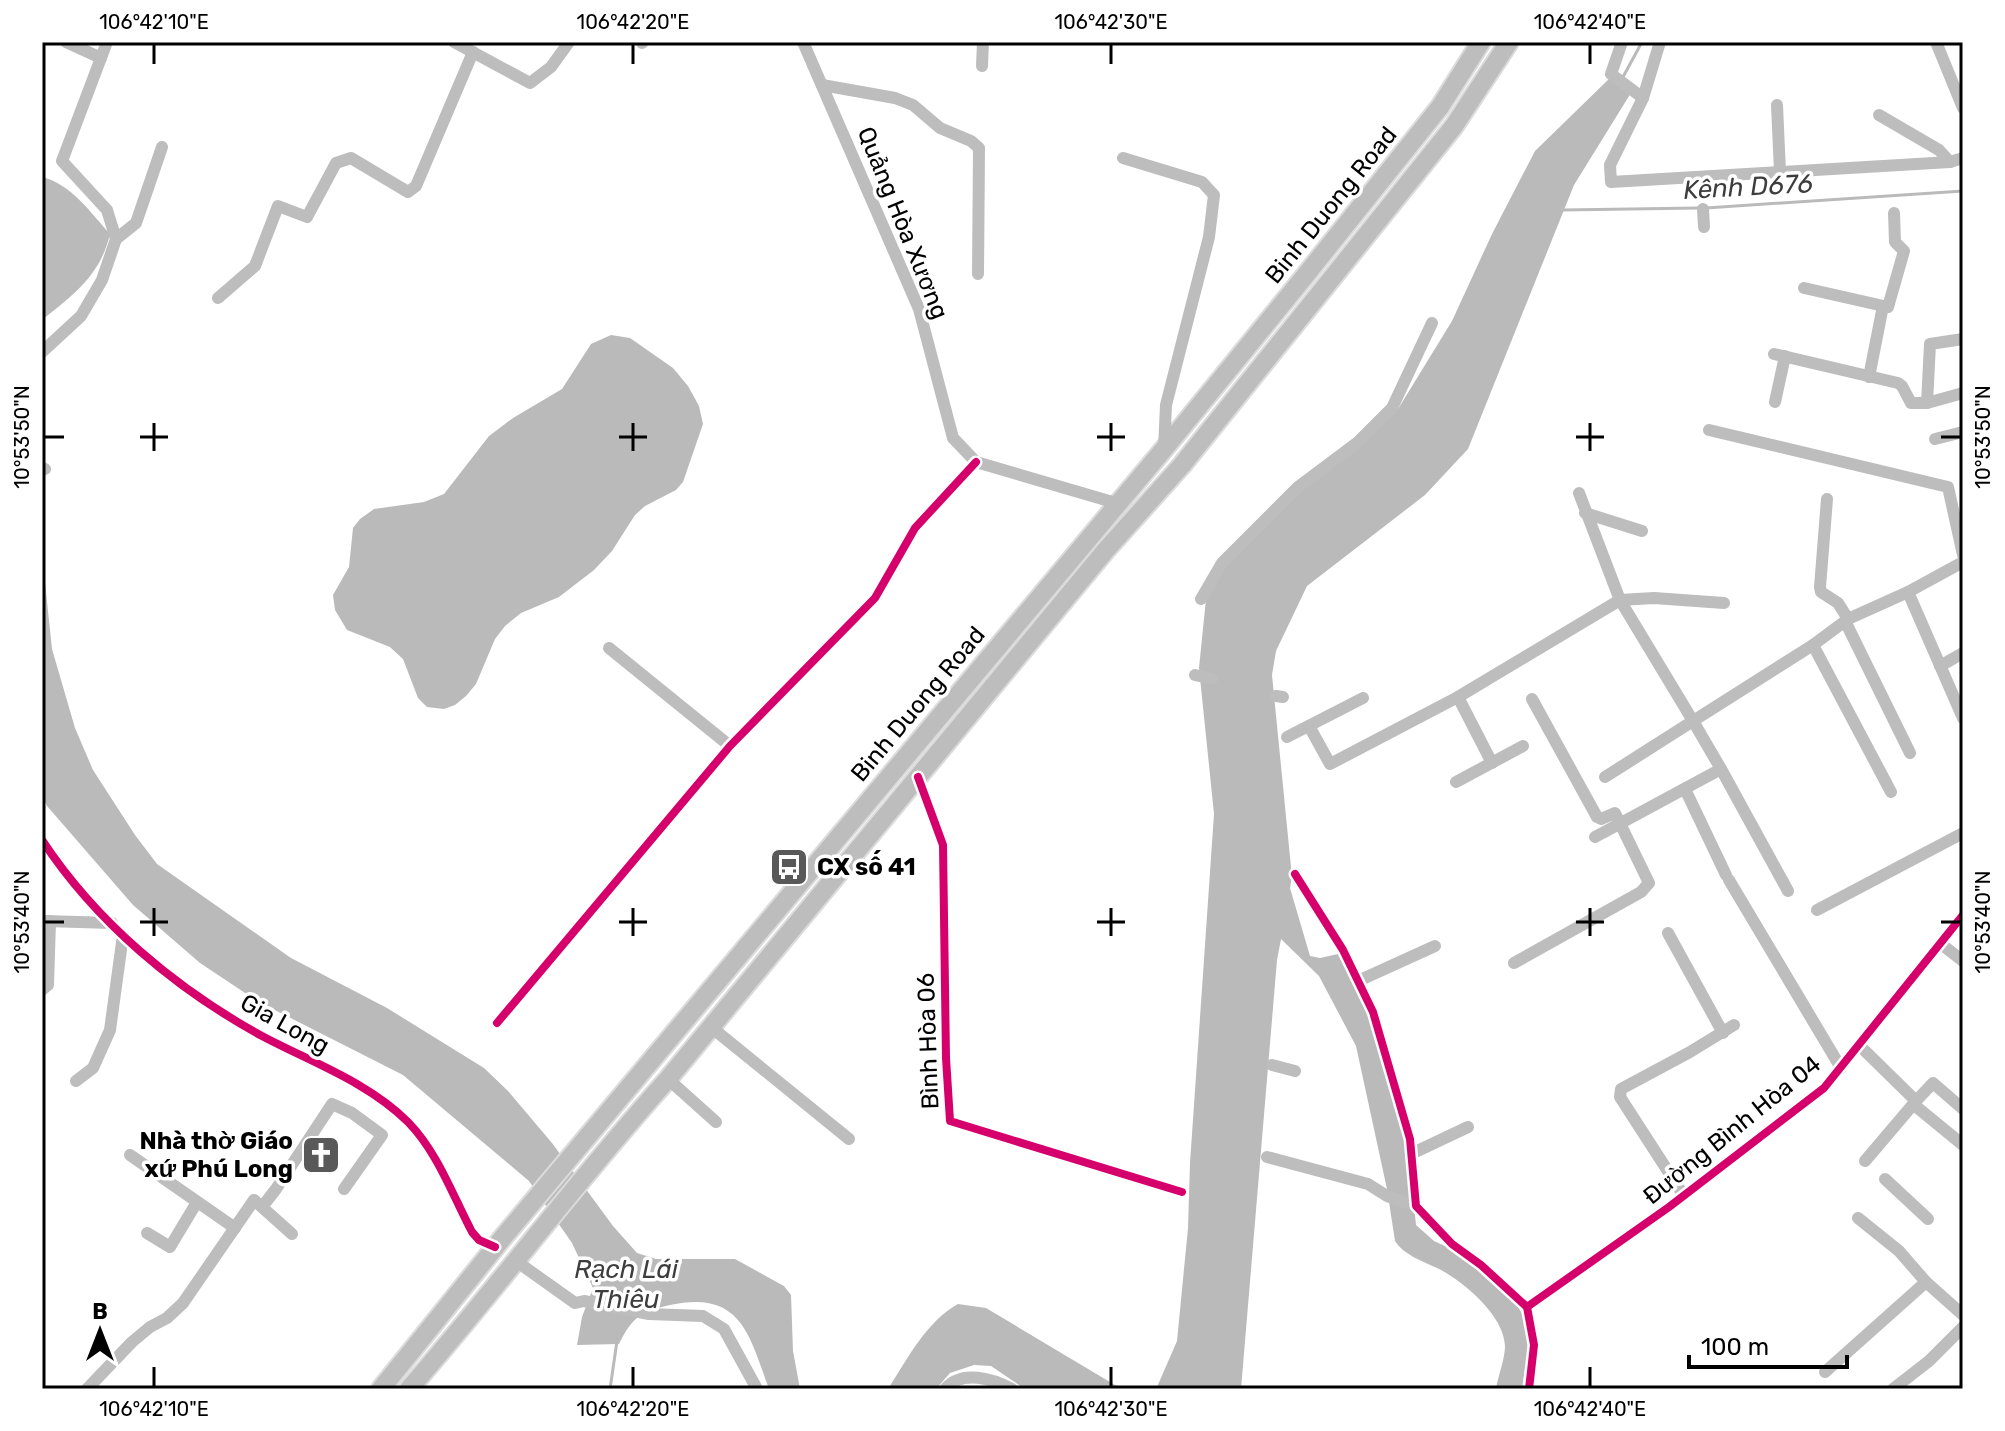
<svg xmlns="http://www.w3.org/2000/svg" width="2005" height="1431" font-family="Rubik,sans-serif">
<rect width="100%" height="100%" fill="#fff"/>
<g fill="#bababa">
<path d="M1612,76L1634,88L1574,185L1468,449L1425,495L1307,586L1276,651L1272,675L1292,877L1290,888L1310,956L1320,958L1338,954L1370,1014L1409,1155L1416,1225L1434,1241L1456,1251L1516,1303L1525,1319L1528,1348L1522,1389H1496C1498,1376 1505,1359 1505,1346C1504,1315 1462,1280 1437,1268C1422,1261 1404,1255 1395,1241L1387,1189L1356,1046L1319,976L1281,939L1277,960L1241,1389H1148L1157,1387L1177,1341L1188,1228L1190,1163L1214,814L1199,668L1206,599L1226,566L1302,488L1398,409L1452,321L1492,234L1535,151Z"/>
<path d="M42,177C71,184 91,213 110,234C100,276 74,294 42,320Z"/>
<polygon points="611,335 630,338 673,368 688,386 699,406 703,424 683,482 676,490 645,506 635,515 612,551 594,570 559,597 521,613 505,626 495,639 476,684 466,696 455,705 444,709 427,707 418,698 403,659 390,647 347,630 335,610 333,595 349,567 353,528 360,519 374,509 424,502 444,494 489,436 513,418 562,389 591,344"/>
<path d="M42,554L52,649L75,728L93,770L135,835L157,864L291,958L387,1008L484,1068L508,1091L552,1143L613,1226L637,1253L656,1259H735L784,1286L791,1295L793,1351L800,1389H769C749,1334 741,1290 670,1305C641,1312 633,1316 619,1344L577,1345L582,1317L593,1288L572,1243L529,1181L403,1075L257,1001L200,963L133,905L47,806L42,796Z"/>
<path d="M958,1304L986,1308L1115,1385L1128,1389H1025L991,1366L974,1365L950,1373L936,1389H888C908,1358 926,1322 958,1304Z"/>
</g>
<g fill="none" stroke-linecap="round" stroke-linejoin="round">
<g stroke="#bababa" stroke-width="3">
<polyline points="1623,77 1642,42"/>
<polyline points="1706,208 1963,191"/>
<polyline points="1562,210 1698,208"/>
<polyline points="610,1389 617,1341"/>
</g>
<g stroke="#dbdbdb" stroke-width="22">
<g id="highway">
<polyline points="381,1389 505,1235 1164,449 1305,276 1440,107 1481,42"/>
<path d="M409,1389C498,1287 578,1179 668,1079L1105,551L1182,465L1454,126L1509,42"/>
</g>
</g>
<g stroke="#bdbdbd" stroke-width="12">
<polyline points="66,42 101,58"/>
<polyline points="454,42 530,83 551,67 569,42"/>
<polyline points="803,42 919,309 953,438 976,462 1116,503"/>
<polyline points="1622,42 1611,74 1643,98"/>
<polyline points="1660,42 1643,98 1610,165 1611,182 1950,162 1963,158"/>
<polyline points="1936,42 1963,108"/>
<polyline points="642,43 643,42"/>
<polyline points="982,66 983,42"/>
<polyline points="822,85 895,98 913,105 940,128 971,141 979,148 978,274"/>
<polyline points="1777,105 1780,172"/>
<polyline points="1879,115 1939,150 1950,162"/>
<polyline points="1123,158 1202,182 1214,195 1209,237 1166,405 1164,449"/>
<polyline points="1703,209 1704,227"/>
<polyline points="116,239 136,223 162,147"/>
<polyline points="1804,288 1888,307 1904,251 1895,242 1894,213"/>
<polyline points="218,298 255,266 278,206 307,217 336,163 351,158 408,192 416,186 473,52"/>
<polyline points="42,352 81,316 102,280 116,239 107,210 62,161 107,42"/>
<polyline points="1774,354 1898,383 1902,386 1911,403 1927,403 1930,344 1963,339"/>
<polyline points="1869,377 1883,306"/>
<polyline points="1775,402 1785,356"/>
<polyline points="1927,403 1963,393"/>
<polyline points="1709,430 1948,487 1963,555"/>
<polyline points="1935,439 1963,432"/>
<polyline points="42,468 45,469"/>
<polyline points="1579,493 1620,600 1693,721 1813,645 1848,619 1908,592 1963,562"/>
<polyline points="1827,499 1820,587 1821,592 1838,603 1848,619"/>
<polyline points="1585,513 1642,531"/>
<polyline points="1908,592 1963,718"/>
<polyline points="1201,599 1222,563 1298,487 1358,442 1392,408 1432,323"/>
<polyline points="1845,621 1910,753"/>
<polyline points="1813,645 1891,792"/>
<polyline points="609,648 730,746"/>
<polyline points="1940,666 1963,653"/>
<polyline points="1195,675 1212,679"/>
<polyline points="1276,696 1283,697"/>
<polyline points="1458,697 1492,763"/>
<polyline points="1309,726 1330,764 1458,697 1620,600 1654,598 1724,603"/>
<polyline points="1287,737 1363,698"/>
<polyline points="1721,769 1788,891"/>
<polyline points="918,777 943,845 946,1058 950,1121 1182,1192"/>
<polyline points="1456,782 1523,746"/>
<polyline points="1685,789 1726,875"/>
<polyline points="1595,837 1721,769 1693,721 1605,777"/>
<path d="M42,840C96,922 176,989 262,1036C311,1062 368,1082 408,1122C438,1153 452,1194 472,1232L479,1240L495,1247"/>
<polyline points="1295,874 1343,950 1373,1012 1410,1139 1416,1206 1452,1244 1481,1265 1527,1307 1534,1345 1529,1389"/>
<polyline points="1729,880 1841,1068"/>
<polyline points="1817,910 1963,833"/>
<polyline points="45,921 112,923"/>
<polyline points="1668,933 1723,1033"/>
<polyline points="1941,944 1963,961"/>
<polyline points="1514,963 1641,892 1649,883 1615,813 1601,819 1597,817 1532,699"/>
<polyline points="1358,981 1435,946"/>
<polyline points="42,990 48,985 50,921"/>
<polyline points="497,1023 730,746 875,598 915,528 976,462"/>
<polyline points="711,1027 849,1139"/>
<polyline points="1860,1046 1916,1101 1865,1161"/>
<polyline points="1272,1065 1295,1071"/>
<polyline points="668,1079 716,1122"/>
<polyline points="76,1081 93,1068 110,1030 123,935"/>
<polyline points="1916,1101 1933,1083 1963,1109"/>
<polyline points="1913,1104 1963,1145"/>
<polyline points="1413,1153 1468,1127"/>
<polyline points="130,1155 235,1228"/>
<polyline points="1267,1157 1368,1184 1387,1196 1416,1206"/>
<polyline points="1885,1179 1928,1219"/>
<polyline points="1684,1196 1620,1097 1621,1089 1690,1052 1734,1025"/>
<polyline points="262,1207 276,1189 332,1104 352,1113 382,1135 344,1189"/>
<polyline points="1858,1218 1899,1251 1926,1282 1963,1315"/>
<polyline points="147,1233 170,1247 197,1202"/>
<polyline points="516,1261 575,1303 584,1301 649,1314 703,1316 724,1329 757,1389"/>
<polyline points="1527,1307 1669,1207 1824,1088 1963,915"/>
<polyline points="1825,1372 1926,1282"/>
<polyline points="87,1389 132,1342 150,1327 167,1318 183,1303 254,1200 292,1234"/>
<path d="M945,1389C962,1369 993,1379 1012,1389"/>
<polyline points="1893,1389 1929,1361 1963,1327"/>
</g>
<use href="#highway" stroke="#bdbdbd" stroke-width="18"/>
<g stroke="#fff" stroke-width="13">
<g id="cycleway">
<polyline points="918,777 943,845 946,1058 950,1121 1182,1192"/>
<path d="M42,840C96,922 176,989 262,1036C311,1062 368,1082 408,1122C438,1153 452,1194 472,1232L479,1240L495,1247"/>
<polyline points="1295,874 1343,950 1373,1012 1410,1139 1416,1206 1452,1244 1481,1265 1527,1307 1534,1345 1529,1389"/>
<polyline points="497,1023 730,746 875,598 915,528 976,462"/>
<polyline points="1527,1307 1669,1207 1824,1088 1963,915"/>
</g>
</g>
<use href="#cycleway" stroke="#d6006c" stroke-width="8"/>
</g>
<path fill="none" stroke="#000" stroke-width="3" d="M154,44V64M633,44V64M1111,44V64M1590,44V64M154,423V451M633,423V451M1111,423V451M1590,423V451M44,437H64M140,437H168M619,437H647M1097,437H1125M1576,437H1604M1941,437H1961M154,908V936M633,908V936M1111,908V936M1590,908V936M44,922H64M140,922H168M619,922H647M1097,922H1125M1576,922H1604M1941,922H1961M154,1367V1387M633,1367V1387M1111,1367V1387M1590,1367V1387"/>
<defs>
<g id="bus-square" transform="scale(2)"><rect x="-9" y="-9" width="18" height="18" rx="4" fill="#595959" stroke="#fff"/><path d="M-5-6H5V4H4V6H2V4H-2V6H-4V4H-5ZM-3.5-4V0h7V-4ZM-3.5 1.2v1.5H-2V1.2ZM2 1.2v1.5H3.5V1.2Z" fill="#fff"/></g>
<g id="church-square" transform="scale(2)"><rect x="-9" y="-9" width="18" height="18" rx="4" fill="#595959" stroke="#fff"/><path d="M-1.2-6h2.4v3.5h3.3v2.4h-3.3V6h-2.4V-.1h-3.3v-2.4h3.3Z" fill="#fff"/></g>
</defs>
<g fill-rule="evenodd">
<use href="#bus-square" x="789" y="867"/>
<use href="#church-square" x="321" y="1155"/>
</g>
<g text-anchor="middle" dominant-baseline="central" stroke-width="7" stroke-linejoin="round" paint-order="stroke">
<g font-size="24" fill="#000" stroke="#fff">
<text transform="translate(1331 205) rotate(-51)">Binh Duong Road</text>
<text transform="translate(903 223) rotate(68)">Quảng Hòa Xương</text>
<text transform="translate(918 704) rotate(-50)">Binh Duong Road</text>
<text transform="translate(285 1024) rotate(29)">Gia Long</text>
<text transform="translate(928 1041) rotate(-92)">Bình Hòa 06</text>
<text transform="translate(1732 1130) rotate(-39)">Đường Bình Hòa 04</text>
</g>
<g font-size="24" font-weight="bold" fill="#000" stroke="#fff" text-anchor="start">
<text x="817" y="867">CX số 41</text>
<text x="293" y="1141" text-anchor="end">Nhà thờ Giáo<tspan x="293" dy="28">xứ Phú Long</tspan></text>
</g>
<g font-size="26" font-style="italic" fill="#3d3d3d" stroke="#fff">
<text transform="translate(1748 187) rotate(-3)">Kênh D676</text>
<text x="626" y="1269">Rạch Lái<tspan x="626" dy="30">Thiêu</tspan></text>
</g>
</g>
<rect width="2005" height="1431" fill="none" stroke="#ffffff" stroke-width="88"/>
<g transform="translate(100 1331)" stroke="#ffffff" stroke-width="6" paint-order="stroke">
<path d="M0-6L14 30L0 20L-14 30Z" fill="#000000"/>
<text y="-12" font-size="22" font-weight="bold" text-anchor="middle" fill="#000000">B</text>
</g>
<path d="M1689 1355v12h158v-12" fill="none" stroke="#000000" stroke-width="4"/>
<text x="1701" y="1355" font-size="24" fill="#000000" stroke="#ffffff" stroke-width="6" paint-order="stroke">100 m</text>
<rect x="44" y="44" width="1917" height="1343" fill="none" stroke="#000" stroke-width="3"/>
<g font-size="20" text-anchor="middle" fill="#000">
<text x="154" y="29">106°42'10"E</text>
<text x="633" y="29">106°42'20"E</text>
<text x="1111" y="29">106°42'30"E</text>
<text x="1590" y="29">106°42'40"E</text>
<text transform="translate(22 437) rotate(-90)" y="7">10°53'50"N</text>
<text transform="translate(1983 437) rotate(-90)" y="7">10°53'50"N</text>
<text transform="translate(22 922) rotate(-90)" y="7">10°53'40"N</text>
<text transform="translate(1983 922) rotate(-90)" y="7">10°53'40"N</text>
<text x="154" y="1416">106°42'10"E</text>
<text x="633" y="1416">106°42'20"E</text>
<text x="1111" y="1416">106°42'30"E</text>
<text x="1590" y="1416">106°42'40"E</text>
</g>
</svg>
